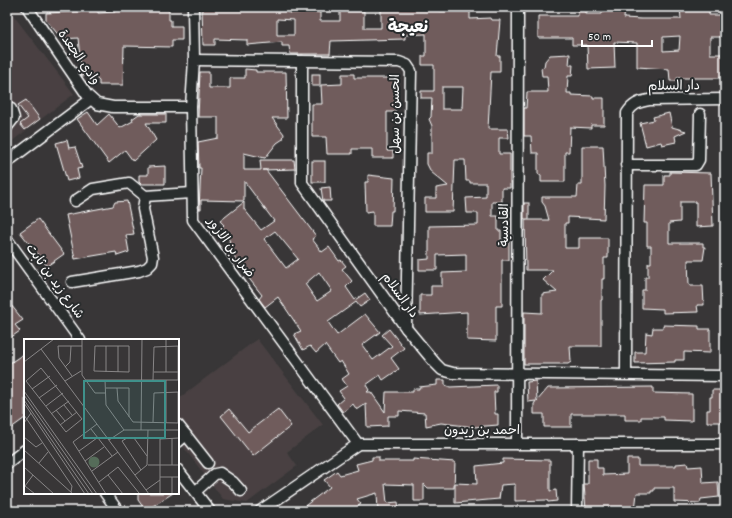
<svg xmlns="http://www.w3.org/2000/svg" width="732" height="518" font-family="Dekko,'Playpen Sans Arabic',sans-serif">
<rect width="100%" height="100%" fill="#383637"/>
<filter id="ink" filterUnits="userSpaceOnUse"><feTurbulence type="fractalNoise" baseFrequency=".025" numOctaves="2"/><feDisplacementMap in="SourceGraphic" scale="8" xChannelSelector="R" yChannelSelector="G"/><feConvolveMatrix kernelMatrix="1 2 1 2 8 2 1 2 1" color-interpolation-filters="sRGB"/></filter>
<g filter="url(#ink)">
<g fill="#484142">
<polygon points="7,7 74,94 7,145"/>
<polygon points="257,339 323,425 287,452 297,466 247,503 223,499 178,440 178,399"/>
</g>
<g fill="#6f5c5b" stroke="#fff" fill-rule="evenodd">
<polygon points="89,7 98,7 98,13 115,12 116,7 169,7 169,20 171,20 171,26 182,26 182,40 172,40 172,47 124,46 123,85 99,85 99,81 93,75 82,76 78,38 62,39 46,20 46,13 89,11"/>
<path d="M202,7L247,9V7H254V10H289V13L320,12V21H340V11H364V28H381V9L439,8V11H454V7H470V19L490,18L491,20H500L497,56H500V72H491L488,129H508L509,138H499V154H510V188H502V202H492V216H498V231H501V240H509V260H502V306H496V341L467,340V312L420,315V295H431V286H442V273L466,272V254L437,255V270H419V260L429,259V226L478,225V213H467L466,198L486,197V183H470V181H466L465,160H455L453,212H425V198H436V188L448,186L431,172L427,164V153H432V126L429,119L431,117L432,98H421V91H434V65H422V56H426V34L405,35V39L331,41L330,54H290L289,46H282V42L247,45V40L215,39V45H203ZM277,19L294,20V35H277ZM442,87H463L462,109H442Z"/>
<path d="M578,7H586V14H602V11H611V7H625L624,18L641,19H681L680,7H709V15H725V37H710V54H724L725,78H677V81H670L669,69L637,67V43L614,42L615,68L588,69L587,45H572V38H538V16H578ZM680,36L679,50L663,51V37Z"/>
<polygon points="570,54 569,65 573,65 572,76 568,76 567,93 571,93 571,95 593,96 593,98 604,98 604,125 591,125 591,128 570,127 569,152 565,152 565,182 541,182 541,176 538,174 538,153 532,153 531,136 524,136 524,108 526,108 527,92 548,92 547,76 542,76 541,68 544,67 545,61 550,55"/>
<path d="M245,69L256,70V72H286L287,118H272L284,134L283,139L277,143L265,158L244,153V170H261L260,160H294L295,169L263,170H266L316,236L312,239L322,252L329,247L339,261L341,260L346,266L342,269L352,281L346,287L355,300L365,293L370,300L360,307L356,302L328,322L337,335L365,314L380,332L362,345L373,360L392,346L382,335L389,329L404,348L391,358L399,369L383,380L380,375L366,385L369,390L367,392H371L385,412L386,392H413V389H419V387L437,385V380H445V385L450,387L497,385V392H494L495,414H498V425L474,427L441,423L426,426L425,413L399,411V416H388V426L367,427L366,404L357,410L353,404L343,412L337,404L344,398L339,391L347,386L342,379L349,374L341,361L338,363L325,345L316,353L310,346L303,350L294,334L301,331L278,297L265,307L259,299L262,295L247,276L230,251L229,252L224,246L230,241L224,233L226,232L222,227L224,225L220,221L244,202V209L261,230L274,221L244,181V201L201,200V209H199L201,168H199L198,142L218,138V117H198L200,72H209V88H230V78H245ZM275,231L298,259L286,268L264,239ZM319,272L332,291L317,301L305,284Z"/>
<rect x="312" y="74" width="8" height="12"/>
<polygon points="342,74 354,74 354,78 395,78 395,112 387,112 387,151 393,151 393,158 372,158 372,149 352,149 352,154 327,154 326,137 312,137 312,104 322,104 321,85 342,84"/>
<polygon points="26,100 40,119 25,130 20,124 28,118 18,105"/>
<polygon points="88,112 97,125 109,114 120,128 133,121 132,119 139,114 166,114 166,123 146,123 156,140 133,161 125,150 109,163 77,119"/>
<polygon points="669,113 672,127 686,131 675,136 676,142 662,145 661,142 646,146 640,123 654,120 653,117"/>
<polygon points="67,140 69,148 75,147 82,168 77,169 79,178 67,181 56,143"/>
<polygon points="582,146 603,146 605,186 604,219 568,217 568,223 565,223 565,248 579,248 579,238 608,238 608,258 604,258 604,279 602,279 602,300 601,300 601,346 570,346 571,362 568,364 524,364 524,312 542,313 542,294 557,292 543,280 553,270 526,270 525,220 549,220 545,206 542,202 542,197 577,197 578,185 582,185"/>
<rect x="312" y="161" width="13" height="21"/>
<polygon points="165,166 165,184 141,184 139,182 139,175 148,175 148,167"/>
<polygon points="670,172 711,173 713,226 696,227 696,202 680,202 680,222 669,223 669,243 703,243 703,247 705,247 703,260 688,260 689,285 691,286 703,286 704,305 697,305 698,312 663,313 663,309 642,308 642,290 645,290 645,277 648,277 648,263 651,263 651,246 647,246 647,223 644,223 645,185 664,185 664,175 670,175"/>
<polygon points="368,175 394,178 393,211 391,211 390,226 373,226 373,211 366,212 365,182 368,182"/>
<polygon points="330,187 331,201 323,201 321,188"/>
<polygon points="127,201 134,234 126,235 129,252 117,256 116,252 75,259 66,215 113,206 115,202"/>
<rect x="524" y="203" width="5" height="16"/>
<polygon points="38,219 64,254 47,266 20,232"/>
<polygon points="7,300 23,320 15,325 20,331 7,340"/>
<polygon points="663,325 699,326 699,329 710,329 710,353 684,352 684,360 675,360 675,362 635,363 635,352 645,352 646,333 652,334 653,328 663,328"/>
<polygon points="25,353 25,418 7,431 7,365"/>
<polygon points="536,381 537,401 548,388 653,387 653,393 692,394 692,421 664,420 664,417 641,417 641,420 625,420 625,414 571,414 571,427 544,427 544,414 534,414 534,404 536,401 528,402 527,382"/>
<polygon points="712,390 725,390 725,422 707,422 707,410 710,410 710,397 712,397"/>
<polygon points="229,409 248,432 278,409 291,426 253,456 221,416"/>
<polygon points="372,457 379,457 379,461 413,461 413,459 455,462 454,488 428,488 424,484 424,501 414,501 414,485 385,484 387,503 398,502 399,510 378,511 377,493 357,499 361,504 352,511 298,511 330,487 324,480 337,471 340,475 358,470 356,464 372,460"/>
<polygon points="503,459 550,460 550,491 556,490 557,501 548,502 547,500 515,501 515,484 501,485 499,499 455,503 455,483 477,484 476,466 503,463"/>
<polygon points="588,459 597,459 597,468 603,468 603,475 627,474 627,459 638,459 638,466 676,466 676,464 687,463 688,467 702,466 703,483 718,482 719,497 701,499 700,503 674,502 674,488 654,488 654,491 651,491 651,493 637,493 635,510 586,510 584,484 588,484"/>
<polygon points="138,493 173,493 153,506 156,511 146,511 138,500"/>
</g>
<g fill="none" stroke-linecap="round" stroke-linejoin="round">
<g stroke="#fff" stroke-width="13">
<g id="minor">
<polyline points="27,7 87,95 97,104 113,107 191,107"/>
<polyline points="193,7 194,60 191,107 193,220 358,444"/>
<polyline points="194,60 399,62 407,65 411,71 406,328"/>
<polyline points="302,61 302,183 406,328 435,363 442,370 453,373 725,376"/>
<polyline points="7,106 11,109 14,118 7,127"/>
<polyline points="7,162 91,99"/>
<polyline points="626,165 696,165 699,160 700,114"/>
<polyline points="75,201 93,189 129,183 145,196 192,193"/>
<polyline points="7,239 80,340"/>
<polyline points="72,282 139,271 147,268 152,263 153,257 143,209 145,196"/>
<path d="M626,374L627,113C633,104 638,102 649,100L725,99"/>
<polyline points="178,425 186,435 178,442"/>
<polyline points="186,435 208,463"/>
<polyline points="517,444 518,7"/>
<polyline points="7,464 25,450"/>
<polyline points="178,470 210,511"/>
<polyline points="195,492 215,474 220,473 233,482 241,491"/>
<polyline points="105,493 118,511"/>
<polyline points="260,511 358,444 725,444"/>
<polyline points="577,511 578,444"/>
</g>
</g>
<use href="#minor" stroke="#2a2d2e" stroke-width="10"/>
</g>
</g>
<g text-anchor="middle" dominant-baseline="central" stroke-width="4" stroke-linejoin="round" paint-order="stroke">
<g font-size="13" fill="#fff" stroke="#2a2d2e">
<text transform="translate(78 58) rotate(55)">وادي الجعدة</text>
<text transform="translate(674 87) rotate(-1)">دار السلام</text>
<text transform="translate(396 114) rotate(-90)">الحسن بن سهل</text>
<text transform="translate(505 225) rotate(-90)">القادسية</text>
<text transform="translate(230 248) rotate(54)">ضرار بن الازور</text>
<text transform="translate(54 282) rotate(54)">شارع زيد بن ثابت</text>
<text transform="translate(399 296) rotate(54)">دار السلام</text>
<text x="482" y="431">احمد بن زيدون</text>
</g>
<g font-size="17" font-weight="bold" fill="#fff" stroke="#2a2d2e">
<text x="408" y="29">نعيجة</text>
</g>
</g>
<g transform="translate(24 339)">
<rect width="155" height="155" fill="#383637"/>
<path d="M64.5 123a5.5 5.5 0 1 1 11 0a5.5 5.5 0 1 1-11 0Z" fill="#556c59"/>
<path fill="none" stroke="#888687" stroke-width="1" d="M58,0V36L71,54H81M71,7H105V33L70,32ZM82,7V33M17,10L125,155M0,23L30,0M41,28L46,23L47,7M17,29L58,80L42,93L2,42ZM94,33V7M130,33H154M142,33V0M48,37L35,19L34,7H58M62,41H155M81,41L82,66L100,91M129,41L130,8L155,7M142,41V84M154,41V7M41,42L57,32M82,49H105V78M93,49L94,62L109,83L155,84M8,50L26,37M0,52L73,155M154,53V84M0,56L69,155M15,59L33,46M0,61L65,155M0,64L61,155M40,66L48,76M22,67L39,54M32,71L41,82M27,75L45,62M0,76L48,147L47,153M129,83L130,54L155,53M0,84L7,74M73,85L49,103L82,155M36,86L53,73M67,90L88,117M117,91L118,0M0,98L12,108L18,104M110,99L123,117M148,99V126M85,101L100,91H155M0,111L49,155M55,112L73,99M61,122L80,108M15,124L24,113M124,126H155M0,128L30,155M117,131L98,102L103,99H124M68,132L94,113M9,136L1,147L11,155M84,136L99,155M111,136L123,126L124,91M136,138H155M75,143L94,128L115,154M122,151L136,141M136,155V100L155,99M148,155V138"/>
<path fill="#3f918b" fill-opacity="0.15" stroke="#3f918b" stroke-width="2" d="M60,42H141V99H60Z"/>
<rect width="155" height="155" fill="none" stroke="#fff" stroke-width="2"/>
</g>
<rect width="732" height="518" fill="none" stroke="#2a2d2e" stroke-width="24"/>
<rect x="12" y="12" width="708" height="494" fill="none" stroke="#fff" stroke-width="1.5" filter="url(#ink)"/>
<path d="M582 40v6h70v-6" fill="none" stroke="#ffffff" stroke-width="2"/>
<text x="588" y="40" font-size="12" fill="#ffffff" stroke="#2a2d2e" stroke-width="3" paint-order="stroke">50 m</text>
</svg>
